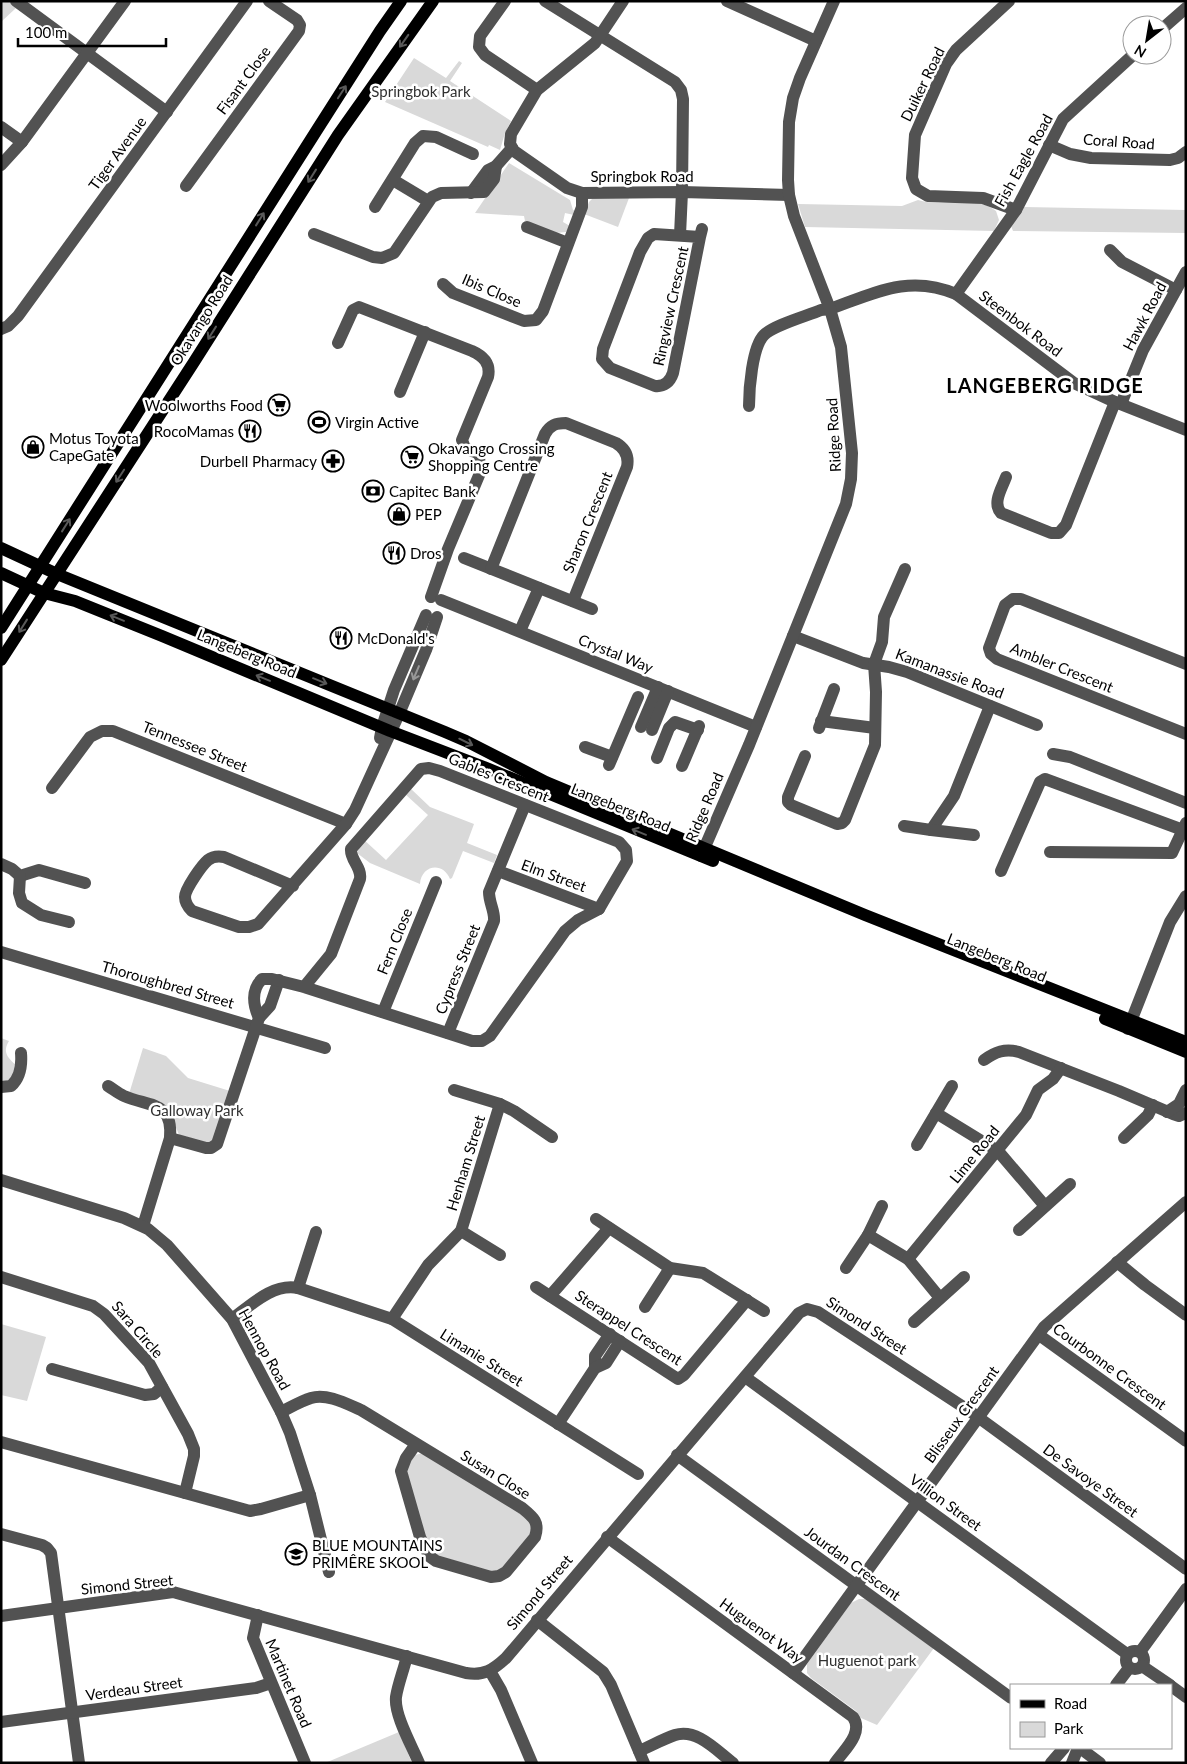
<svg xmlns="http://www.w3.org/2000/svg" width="1187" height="1764" font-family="Lato,sans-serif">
<rect width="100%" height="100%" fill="#fff"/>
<g fill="#d9d9d9">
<polygon points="1,1 9,1 16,8 1,22"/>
<polygon points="414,58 446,78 459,61 462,63 450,81 511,121 505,133 500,150 489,145 488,147 385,102"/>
<polygon points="509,163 570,200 573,210 576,211 574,215 565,213 563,222 570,226 566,232 556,233 525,221 524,216 475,213"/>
<polygon points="593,198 629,198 618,227 584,214 589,202"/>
<path d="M918,200C942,208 975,194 996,211L999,220L994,231L805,227L798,204L902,206Z"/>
<polygon points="1024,207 1186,210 1186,233 1013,231 1011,226"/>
<path d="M410,788L430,807L474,824L467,843L497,855L494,863L463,851L452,878L450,879C443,861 421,865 420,884L370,863L357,853L363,839L386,860L428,815L405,794Z"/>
<path d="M1,1038L9,1041C2,1052 8,1058 16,1065L13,1078L1,1083Z"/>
<polygon points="143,1048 166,1056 188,1078 230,1091 214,1140 208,1143 179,1135 170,1112 129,1094"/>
<polygon points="1,1324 46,1337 27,1401 1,1395"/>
<polygon points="423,1453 528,1517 533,1532 505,1567 494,1572 439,1558 430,1551 406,1476 407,1465 415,1455"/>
<polygon points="859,1599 865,1599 934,1648 877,1725 861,1718 856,1711 811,1678 807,1673 807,1664 851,1603"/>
<polygon points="399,1732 412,1763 325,1763"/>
</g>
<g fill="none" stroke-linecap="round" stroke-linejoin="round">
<g stroke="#525252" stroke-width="12">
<polyline points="16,1 167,112"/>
<polyline points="505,1 480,36 479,47 485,55 537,90"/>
<polyline points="545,1 675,82 681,90 683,99 682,192 680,235"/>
<polyline points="623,1 595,43 537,90 511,134 510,144 514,151 567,188 582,193 682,192 789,195"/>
<polyline points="727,1 816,41"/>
<polyline points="1009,1 956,50 946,64 915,135 912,178 916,189 928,196 983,198 1016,210"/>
<polyline points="1162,29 1186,8"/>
<polyline points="1,127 22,142"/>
<polyline points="1049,145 1070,154 1091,158 1170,160 1178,158 1186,152"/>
<polyline points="1,165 22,142 125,1"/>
<polyline points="393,180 428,201"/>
<polyline points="186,186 299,31 300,25 297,20 269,1"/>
<polyline points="471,193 488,170 496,166 512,148"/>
<polyline points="375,207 415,143 423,136 436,137 473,154"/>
<polyline points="527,227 568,243"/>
<polyline points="314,234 373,257 382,258 394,253 432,197 441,193 484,192 494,179 496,166"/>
<path d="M700,237L654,234L648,238L640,252L603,349L602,359L610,368L655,386C664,387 670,382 673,373L700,237L702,229"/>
<polyline points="1110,250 1122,262 1176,290"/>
<polyline points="443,284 453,293 524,321 536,320 543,311 582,207 582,193"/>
<polyline points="956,294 1016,210 1063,119 1133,55"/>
<polyline points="1,329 8,326 18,316 247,1"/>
<path d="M338,343L353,310L359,307L472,351C483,356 491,363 488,377L462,440L465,448L479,454L480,473L448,549L431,597"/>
<polyline points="400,392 425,332"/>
<polyline points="1121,404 1143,350 1186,272"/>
<path d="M749,406C749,390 752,347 764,335C774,325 807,316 821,310L830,309C875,293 909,274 956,294L1074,383L1115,402L1186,430"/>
<path d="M1006,477C1002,488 992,503 1001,513L1051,533H1059L1066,525L1115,402"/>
<polyline points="464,558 592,609"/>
<path d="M491,569L545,434C550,425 556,423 566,423L616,443C626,449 629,457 627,467L573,601"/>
<polyline points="441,600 756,727"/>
<polyline points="520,631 539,588"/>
<polyline points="793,636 863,663 889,667 907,672 1037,725"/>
<polyline points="1186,664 1021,599 1013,599 1005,605 989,648 991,654 997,659 1186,734"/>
<polyline points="821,721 875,728"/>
<polyline points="641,727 658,687"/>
<polyline points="819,728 834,689"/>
<polyline points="652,730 668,691"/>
<polyline points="380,738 382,727 394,690 426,615"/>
<polyline points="585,747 612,757"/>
<polyline points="1053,754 1070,757 1186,803"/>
<polyline points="805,756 788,797 788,802 791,805 837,824 842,823 845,820 875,745 876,692 874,664 882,642 884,617 905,569"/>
<polyline points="657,758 669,728 675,722 698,730"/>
<polyline points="609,765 638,697"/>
<polyline points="682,766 699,726"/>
<polyline points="52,788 90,737 102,731 113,731 346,824"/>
<polyline points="904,826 931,830 954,796 990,706"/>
<polyline points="931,830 974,835"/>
<polyline points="1050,852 1172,853 1186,823"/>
<polyline points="701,856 749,745 846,504 851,479 852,453 841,347 830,309 794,216 789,195 788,180 789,122 793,98 800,78 834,1"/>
<polyline points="1,864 12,869 20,876 39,870 85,883"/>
<polyline points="498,871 599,909"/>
<polyline points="1001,871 1040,782 1045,779 1183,830"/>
<polyline points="20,876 19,893 22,903 41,915 69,922"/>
<path d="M293,886L224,857C218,856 213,856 208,860C202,865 185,889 185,897C185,903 188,907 192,911L239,927H249L258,924L346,824L355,810L399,714L426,650L437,617"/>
<polyline points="1,952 325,1048"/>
<polyline points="383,1012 436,882"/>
<polyline points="259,1018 270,1006 279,980"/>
<polyline points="1128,1029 1170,922 1186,896"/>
<path d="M448,1033L494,921C495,911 489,903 489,892L525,805"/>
<path d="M984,1060C995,1052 1005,1048 1019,1052L1119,1091L1173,1114L1179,1116L1186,1113"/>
<path d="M108,1086C113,1089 119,1094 124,1096C150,1107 173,1101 170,1138L143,1226"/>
<path d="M1,1087L11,1086C20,1078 22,1065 21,1053"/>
<polyline points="454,1090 500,1104 514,1111 552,1137"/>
<polyline points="1167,1112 1179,1104 1186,1090"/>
<polyline points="936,1113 998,1151 1045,1206"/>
<path d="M170,1138L206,1148H211L217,1144L259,1018C253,1005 251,990 262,979H272L304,987L472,1041H482L490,1036L565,931L578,920L599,909L603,902L627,861L626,850L619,842L440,771L429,768L421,769L351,849C350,860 362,867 360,879L331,954L304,987"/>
<polyline points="1124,1138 1148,1115 1153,1105"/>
<polyline points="917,1145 952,1086"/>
<polyline points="1,1180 124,1218 148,1229 167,1245 232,1319 281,1412 290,1433 310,1495 329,1572"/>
<polyline points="596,1219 670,1268 703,1273 764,1311"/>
<polyline points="1019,1230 1070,1184"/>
<polyline points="461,1231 500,1255"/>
<polyline points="868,1235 908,1259 940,1298"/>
<polyline points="908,1259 1026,1115 1038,1090 1053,1079 1061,1068"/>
<polyline points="1117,1262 1145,1285 1186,1315"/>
<polyline points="846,1268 868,1235 882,1206"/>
<polyline points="1,1277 93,1306 104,1314 149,1363 188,1434 194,1449 194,1456 185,1493"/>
<polyline points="536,1287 678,1379 684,1375 747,1300"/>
<polyline points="298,1288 316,1232"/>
<polyline points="550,1296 609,1228"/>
<polyline points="645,1307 670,1268"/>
<path d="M232,1319C251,1305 273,1283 298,1288L392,1319L638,1474"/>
<polyline points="392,1319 428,1265 461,1231 500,1104"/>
<polyline points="914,1322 964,1277"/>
<polyline points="1039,1335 1186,1441"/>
<polyline points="595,1368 595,1356 610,1334"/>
<polyline points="52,1369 145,1395 154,1394 162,1387"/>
<polyline points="745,1377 1127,1654"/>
<path d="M281,1412C291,1407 301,1401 311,1398C327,1393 347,1404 361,1410L522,1508C533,1517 540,1522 535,1537L506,1572L499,1576L491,1577L436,1561L429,1556L420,1537L401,1471L406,1458L416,1444"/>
<polyline points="558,1424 595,1368 606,1363 620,1341"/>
<polyline points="1,1442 250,1511 261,1509 310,1495"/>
<polyline points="677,1455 1011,1698"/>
<polyline points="1,1534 42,1545 47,1548 51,1553 79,1763"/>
<path d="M607,1537L853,1717C864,1733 844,1750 835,1763"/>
<polyline points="258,1615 253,1638 305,1763"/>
<path d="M1,1616L173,1592L466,1673C484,1676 493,1670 506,1658L799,1313L807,1309L818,1312L971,1412L1186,1569"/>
<polyline points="537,1620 603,1672 611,1685 644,1763"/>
<circle cx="1135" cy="1660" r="9"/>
<polyline points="1140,1652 1186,1589"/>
<path d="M407,1656C404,1669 398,1684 396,1697C394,1715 412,1746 419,1763"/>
<polyline points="1142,1666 1170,1685"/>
<polyline points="490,1671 501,1690 532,1763"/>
<polyline points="793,1673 1044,1327 1186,1202"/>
<polyline points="1116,1685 1129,1668"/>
<polyline points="1171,1686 1186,1697"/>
<polyline points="1,1722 256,1688 271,1683"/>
<polyline points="1080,1748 1100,1763"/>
<path d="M639,1751C651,1746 663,1739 675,1735C697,1728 717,1751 733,1763"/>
<polyline points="1051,1763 1064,1748"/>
<polyline points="1072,1763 1078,1748"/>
</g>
<g stroke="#000" stroke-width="12">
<polyline points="1,548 57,574 445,732 466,741 546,782 704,848 865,915 1186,1042"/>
<polyline points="1,573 44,593 75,601 162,636 390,731 484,767 713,861"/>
<polyline points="1,628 315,133 380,31 401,1"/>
<polyline points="1,660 194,362 338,135 433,1"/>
<polyline points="1105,1019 1186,1052"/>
</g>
</g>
<defs><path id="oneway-shaft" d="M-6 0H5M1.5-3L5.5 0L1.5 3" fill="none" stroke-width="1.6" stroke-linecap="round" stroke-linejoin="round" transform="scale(1.25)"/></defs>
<g stroke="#595959">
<use href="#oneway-shaft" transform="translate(404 41) rotate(125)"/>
<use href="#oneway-shaft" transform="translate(342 92) rotate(-57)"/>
<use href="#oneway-shaft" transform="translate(312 176) rotate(122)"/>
<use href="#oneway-shaft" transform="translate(260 219) rotate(-58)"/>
<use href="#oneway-shaft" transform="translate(212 333) rotate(122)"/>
<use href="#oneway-shaft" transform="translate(120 476) rotate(123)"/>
<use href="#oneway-shaft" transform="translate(66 525) rotate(-58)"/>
<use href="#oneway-shaft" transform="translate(117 618) rotate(-158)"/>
<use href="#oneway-shaft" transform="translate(23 626) rotate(122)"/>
<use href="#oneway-shaft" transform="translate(263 678) rotate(-158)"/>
<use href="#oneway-shaft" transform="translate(320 681) rotate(22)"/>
<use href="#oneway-shaft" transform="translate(466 742) rotate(26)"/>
<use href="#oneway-shaft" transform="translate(639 832) rotate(-158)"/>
</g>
<use stroke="#979797" href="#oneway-shaft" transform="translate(416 673) rotate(113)"/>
<defs>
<g id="supermarket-ring" transform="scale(1.125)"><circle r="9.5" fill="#fff" stroke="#000" stroke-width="1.5"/><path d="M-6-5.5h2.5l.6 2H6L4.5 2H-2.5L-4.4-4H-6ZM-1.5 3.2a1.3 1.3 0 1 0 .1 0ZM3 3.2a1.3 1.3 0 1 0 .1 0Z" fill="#000"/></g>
<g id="stadium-ring" transform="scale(1.125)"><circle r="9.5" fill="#fff" stroke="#000" stroke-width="1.5"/><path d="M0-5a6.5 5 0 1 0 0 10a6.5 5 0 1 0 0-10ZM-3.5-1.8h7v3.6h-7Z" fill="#000"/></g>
<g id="restaurant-ring" transform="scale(1.125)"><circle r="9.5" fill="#fff" stroke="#000" stroke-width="1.5"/><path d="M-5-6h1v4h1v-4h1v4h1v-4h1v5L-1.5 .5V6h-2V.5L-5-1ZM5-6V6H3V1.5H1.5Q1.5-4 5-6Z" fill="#000"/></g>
<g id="shop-ring" transform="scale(1.125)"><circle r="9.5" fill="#fff" stroke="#000" stroke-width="1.5"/><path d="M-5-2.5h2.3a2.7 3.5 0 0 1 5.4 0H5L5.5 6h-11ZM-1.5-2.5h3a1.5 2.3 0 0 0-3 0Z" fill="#000"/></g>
<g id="pharmacy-ring" transform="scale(1.125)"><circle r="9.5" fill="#fff" stroke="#000" stroke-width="1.5"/><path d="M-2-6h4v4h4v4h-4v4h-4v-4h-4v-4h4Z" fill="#000"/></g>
<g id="bank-ring" transform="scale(1.125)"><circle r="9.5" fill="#fff" stroke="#000" stroke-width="1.5"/><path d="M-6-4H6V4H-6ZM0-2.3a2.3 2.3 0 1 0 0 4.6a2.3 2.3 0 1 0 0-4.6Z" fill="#000"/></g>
<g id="school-ring" transform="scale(1.125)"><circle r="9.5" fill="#fff" stroke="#000" stroke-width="1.5"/><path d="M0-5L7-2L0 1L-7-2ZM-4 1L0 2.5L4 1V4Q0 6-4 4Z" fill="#000"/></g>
</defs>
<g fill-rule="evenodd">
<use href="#supermarket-ring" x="279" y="405"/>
<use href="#stadium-ring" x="319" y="422"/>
<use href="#restaurant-ring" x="250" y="431"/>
<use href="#shop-ring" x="33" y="447"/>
<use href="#supermarket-ring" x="412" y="457"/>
<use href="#pharmacy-ring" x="333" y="461"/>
<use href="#bank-ring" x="373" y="491"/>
<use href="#shop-ring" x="399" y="514"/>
<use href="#restaurant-ring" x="394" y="553"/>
<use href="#restaurant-ring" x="341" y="638"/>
<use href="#school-ring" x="296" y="1554"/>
</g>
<g text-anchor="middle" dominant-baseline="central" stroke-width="5" stroke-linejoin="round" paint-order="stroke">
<g font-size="15" fill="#000" stroke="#fff">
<text transform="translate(243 80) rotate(-54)">Fisant Close</text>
<text transform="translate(922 84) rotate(-64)">Duiker Road</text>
<text transform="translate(1119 141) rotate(4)">Coral Road</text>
<text transform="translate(117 153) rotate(-54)">Tiger Avenue</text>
<text transform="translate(1023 160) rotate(-61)">Fish Eagle Road</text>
<text x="642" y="176">Springbok Road</text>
<text transform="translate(492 290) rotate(23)">Ibis Close</text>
<text transform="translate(670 306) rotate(-78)">Ringview Crescent</text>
<text transform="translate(1144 316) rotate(-62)">Hawk Road</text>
<text transform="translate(201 320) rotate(-58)">Okavango Road</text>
<text transform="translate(1021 323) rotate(37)">Steenbok Road</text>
<text transform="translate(833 435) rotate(-93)">Ridge Road</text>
<text transform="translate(587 522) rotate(-68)">Sharon Crescent</text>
<text transform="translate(247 653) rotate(22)">Langeberg Road</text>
<text transform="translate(616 653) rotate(22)">Crystal Way</text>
<text transform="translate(1062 667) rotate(22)">Ambler Crescent</text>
<text transform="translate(950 673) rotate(21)">Kamanassie Road</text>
<text transform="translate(195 746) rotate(22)">Tennessee Street</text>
<text transform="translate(499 777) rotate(22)">Gables Crescent</text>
<text transform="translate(621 807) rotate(22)">Langeberg Road</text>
<text transform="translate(704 807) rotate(-67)">Ridge Road</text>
<text transform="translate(554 875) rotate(20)">Elm Street</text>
<text transform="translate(394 941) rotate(-68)">Fern Close</text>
<text transform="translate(997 957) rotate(22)">Langeberg Road</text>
<text transform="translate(457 969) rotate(-68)">Cypress Street</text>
<text transform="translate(168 984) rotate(16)">Thoroughbred Street</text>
<text transform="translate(974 1154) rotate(-51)">Lime Road</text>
<text transform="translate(465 1163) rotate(-73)">Henham Street</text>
<text transform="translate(867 1325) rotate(33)">Simond Street</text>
<text transform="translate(629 1327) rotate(33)">Sterappel Crescent</text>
<text transform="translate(138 1329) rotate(49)">Sara Circle</text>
<text transform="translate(265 1349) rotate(61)">Hennop Road</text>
<text transform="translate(482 1357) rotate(32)">Limanie Street</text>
<text transform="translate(1110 1366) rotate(36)">Courbonne Crescent</text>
<text transform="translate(961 1414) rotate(-54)">Blisseux Crescent</text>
<text transform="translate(496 1474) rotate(32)">Susan Close</text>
<text transform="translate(1091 1480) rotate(36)">De Savoye Street</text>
<text transform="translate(946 1502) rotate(36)">Villion Street</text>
<text transform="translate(853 1563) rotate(36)">Jourdan Crescent</text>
<text transform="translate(127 1584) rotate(-6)">Simond Street</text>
<text transform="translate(539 1592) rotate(-50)">Simond Street</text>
<text transform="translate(762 1630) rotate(36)">Huguenot Way</text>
<text transform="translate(289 1683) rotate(67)">Martinet Road</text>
<text transform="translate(134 1688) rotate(-8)">Verdeau Street</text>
</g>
<g font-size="15" fill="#303030" stroke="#fff">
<text x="421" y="91">Springbok Park</text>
<text x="197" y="1110">Galloway Park</text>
<text x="867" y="1660">Huguenot park</text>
</g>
<g font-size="15" fill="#000" stroke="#fff" text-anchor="start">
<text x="263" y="405" text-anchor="end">Woolworths Food</text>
<text x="335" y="422">Virgin Active</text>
<text x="234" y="431" text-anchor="end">RocoMamas</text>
<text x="49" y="438">Motus Toyota<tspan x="49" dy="17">CapeGate</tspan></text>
<text x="428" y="448">Okavango Crossing<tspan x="428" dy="17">Shopping Centre</tspan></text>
<text x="317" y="461" text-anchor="end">Durbell Pharmacy</text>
<text x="389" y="491">Capitec Bank</text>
<text x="415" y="514">PEP</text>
<text x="410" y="553">Dros</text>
<text x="357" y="638">McDonald's</text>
<text x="312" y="1545">BLUE MOUNTAINS<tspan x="312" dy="17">PRIMÊRE SKOOL</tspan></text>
</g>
<g font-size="20" font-weight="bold" letter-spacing="1" fill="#000" stroke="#fff">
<text x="1045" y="385">LANGEBERG RIDGE</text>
</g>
</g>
<rect width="1187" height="1764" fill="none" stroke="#000000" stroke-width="5"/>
<rect x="1010" y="1684" width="162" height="65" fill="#ffffff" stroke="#999999"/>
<rect x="1020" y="1700" width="25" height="8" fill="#000000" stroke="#999999"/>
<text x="1054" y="1709" font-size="15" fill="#000000">Road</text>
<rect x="1020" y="1722" width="25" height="15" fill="#d9d9d9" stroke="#999999"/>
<text x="1054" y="1734" font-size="15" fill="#000000">Park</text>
<g transform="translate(1147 40) rotate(211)"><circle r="24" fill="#ffffff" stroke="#999999"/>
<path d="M0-4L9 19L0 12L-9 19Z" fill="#000000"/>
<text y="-8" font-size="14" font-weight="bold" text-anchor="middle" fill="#000000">N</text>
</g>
<path d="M18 38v8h148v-8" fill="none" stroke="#000000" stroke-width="2.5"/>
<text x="25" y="38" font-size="15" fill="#000000" stroke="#ffffff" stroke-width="4" paint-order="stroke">100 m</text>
</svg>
